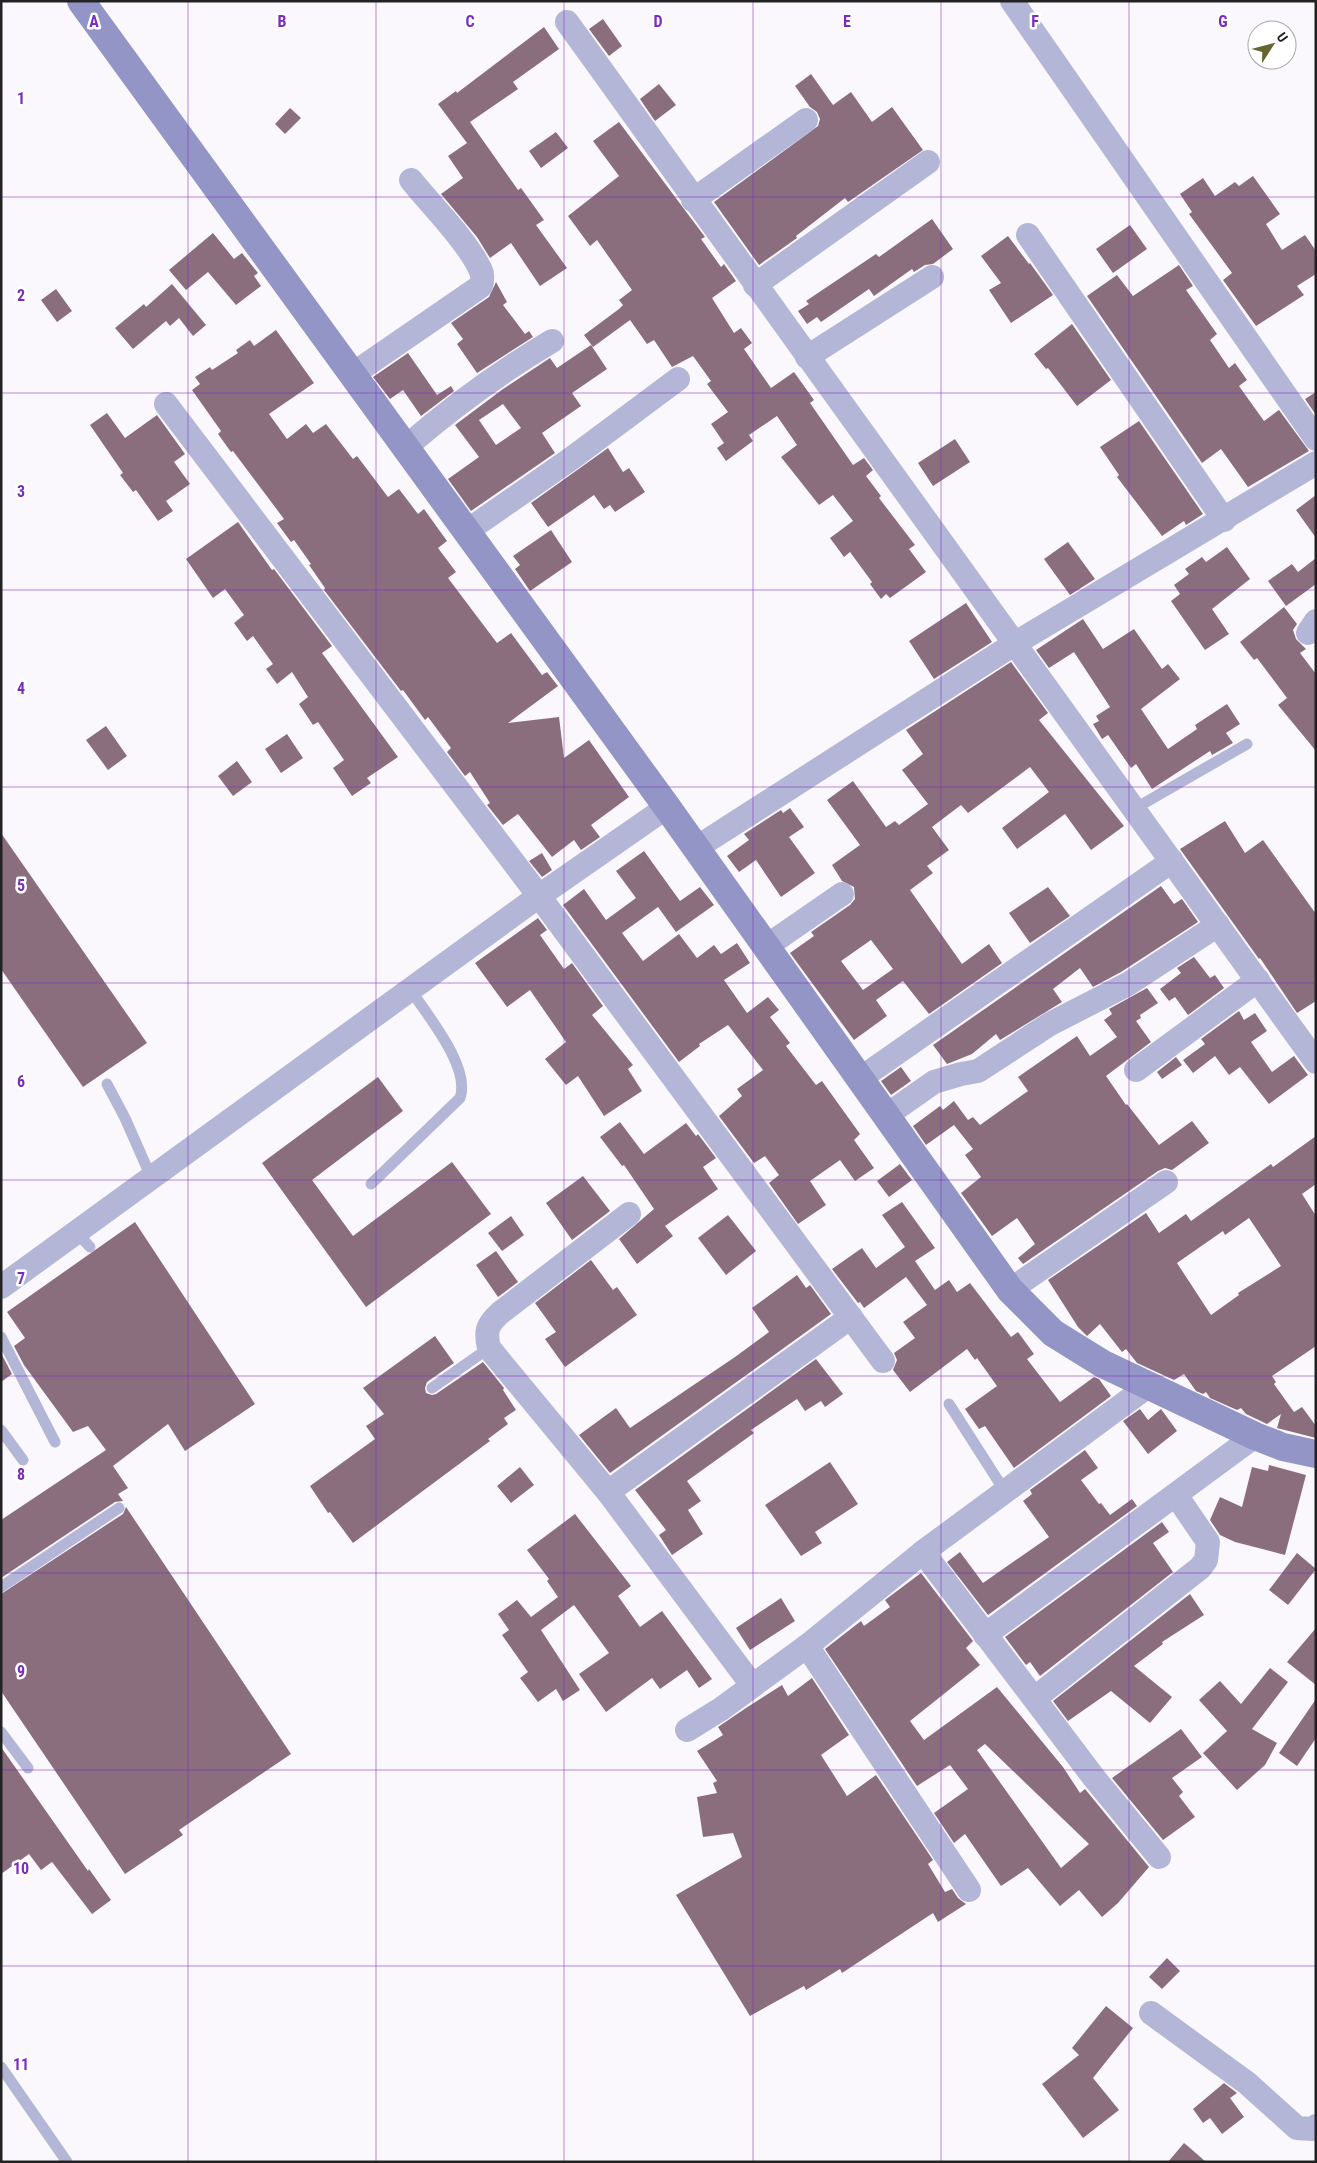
<svg xmlns="http://www.w3.org/2000/svg" width="1317" height="2163" font-family="'Roboto Condensed',sans-serif">
<rect width="100%" height="100%" fill="#fbf8fd"/>
<g fill="#8b6e7e" fill-rule="evenodd">
<polygon points="603,19 622,46 609,56 589,29"/>
<polygon points="544,27 559,49 513,82 518,89 470,122 518,190 521,188 544,220 536,225 567,268 540,286 511,243 490,258 477,237 441,194 463,178 448,156 467,143 438,104 456,91 457,93"/>
<polygon points="811,74 833,105 851,92 872,122 892,107 923,150 848,202 845,198 796,236 797,238 759,265 714,202 818,126 820,119 817,112 810,107 795,86"/>
<polygon points="659,84 676,105 655,121 640,99"/>
<polygon points="290,108 301,118 285,134 275,124"/>
<polygon points="619,122 705,237 701,239 721,267 724,264 736,281 712,298 734,333 741,328 752,343 744,349 771,388 794,372 814,400 810,403 853,465 864,458 873,470 866,476 881,496 879,498 915,545 909,549 926,572 890,598 886,594 881,599 870,584 872,582 850,552 844,557 830,538 853,521 833,495 819,505 781,457 797,445 777,416 749,435 753,441 726,461 717,448 724,443 711,424 728,412 707,384 711,381 693,356 672,367 654,340 647,344 630,320 593,347 584,335 619,309 623,305 619,300 632,290 597,240 590,246 568,216 619,176 593,141"/>
<polygon points="556,132 568,148 541,168 529,151"/>
<polygon points="1253,176 1280,214 1266,224 1282,250 1305,235 1316,251 1316,274 1297,286 1304,295 1256,326 1223,280 1232,273 1189,214 1192,212 1180,194 1203,178 1215,196 1235,182 1239,186"/>
<polygon points="932,219 953,249 933,264 925,265 914,272 912,269 874,296 869,289 821,322 817,317 807,324 798,311 809,304 806,301 876,254 879,257"/>
<polygon points="1130,225 1147,249 1113,273 1096,249"/>
<polygon points="213,233 234,259 242,253 258,273 254,276 261,286 236,305 208,272 186,290 169,270"/>
<polygon points="1008,236 1029,264 1030,263 1053,295 1011,323 989,290 1001,283 981,256"/>
<polygon points="1179,265 1193,286 1186,290 1217,334 1210,340 1229,368 1235,363 1247,380 1239,386 1264,421 1279,410 1309,451 1248,487 1221,449 1202,463 1087,296 1117,275 1133,296"/>
<polygon points="496,282 507,302 503,305 525,334 529,331 533,337 477,373 457,344 463,339 451,323 489,297"/>
<polygon points="172,284 206,325 193,336 179,318 170,326 166,321 133,349 115,328 144,304 146,307"/>
<polygon points="56,289 72,311 57,322 41,300"/>
<polygon points="1072,324 1111,380 1077,406 1048,368 1046,369 1034,354"/>
<polygon points="276,330 314,383 269,414 287,439 306,424 313,433 326,424 353,459 357,456 388,497 399,489 418,514 424,509 447,541 438,548 456,572 448,578 497,643 511,633 542,675 547,672 558,686 508,723 559,717 564,758 589,740 629,797 591,825 600,837 581,850 574,840 552,857 518,814 503,825 487,805 490,803 470,772 465,776 447,752 451,748 428,717 425,720 403,690 401,691 324,590 325,588 309,565 311,564 294,540 291,542 277,523 284,519 233,451 231,452 218,434 221,431 192,390 200,384 195,377 210,367 212,370 238,353 236,350 250,340 254,346"/>
<path d="M591,345L607,369L572,393L581,406L542,433L555,453L471,511L448,479L479,457L455,425L503,389L550,358L557,368ZM503,404L521,428L496,445L479,420Z"/>
<polygon points="408,353 437,395 451,386 454,391 421,416 403,390 390,399 373,377"/>
<polygon points="1316,392 1316,415 1305,399"/>
<polygon points="107,413 125,438 157,415 185,454 174,462 190,484 166,501 173,511 158,521 136,490 133,492 120,475 123,473 90,425"/>
<polygon points="1139,421 1203,514 1186,525 1184,521 1162,536 1117,477 1119,475 1100,447"/>
<polygon points="955,439 970,462 933,486 918,463"/>
<polygon points="608,448 623,472 629,468 645,492 615,512 610,505 604,509 594,495 548,527 531,503"/>
<polygon points="1316,495 1316,538 1296,510"/>
<polygon points="238,522 272,570 274,569 332,646 322,653 398,757 367,778 371,783 352,796 333,768 344,760 318,722 313,725 299,704 308,697 292,672 277,684 266,669 273,664 253,636 247,641 234,623 244,615 225,589 213,598 186,559"/>
<polygon points="551,530 572,562 530,591 515,569 520,565 513,556"/>
<polygon points="1068,542 1095,579 1070,595 1044,559"/>
<polygon points="1227,547 1250,579 1212,609 1229,634 1205,650 1171,601 1180,594 1174,585 1189,574 1185,569 1202,557 1206,562"/>
<polygon points="1316,558 1316,584 1286,606 1268,581 1292,564 1298,572"/>
<polygon points="966,603 992,642 934,679 909,641"/>
<polygon points="1284,607 1297,624 1293,630 1296,639 1306,649 1300,653 1316,674 1316,751 1278,705 1287,698 1257,658 1254,660 1240,642"/>
<polygon points="1083,619 1103,649 1134,629 1162,669 1168,664 1180,679 1141,709 1168,749 1197,729 1195,725 1227,704 1240,724 1226,733 1233,743 1212,755 1210,751 1152,789 1136,764 1131,768 1108,735 1102,739 1093,724 1099,721 1096,716 1110,707 1074,652 1049,668 1036,650"/>
<path d="M1011,662L1048,713L1039,720L1124,826L1091,850L1065,814L1017,849L1002,828L1049,792L1030,767L968,813L961,805L932,827L949,850L927,866L933,873L910,890L962,964L989,944L1002,963L929,1014L903,981L876,1000L887,1016L854,1040L790,953L814,936L811,932L850,905L855,899L854,887L842,881L832,865L860,845L827,800L853,781L886,827L895,821L899,825L928,804L902,770L923,754L906,730ZM871,940L893,969L863,990L841,961Z"/>
<polygon points="106,726 127,756 108,770 86,740"/>
<polygon points="287,734 303,758 281,773 265,749"/>
<polygon points="237,761 252,782 233,796 218,776"/>
<polygon points="790,808 804,827 789,837 815,873 781,897 756,860 739,872 727,856 749,840 744,834 781,810 783,813"/>
<polygon points="1225,821 1245,853 1263,840 1316,914 1316,1001 1297,1013 1260,958 1259,959 1180,849"/>
<polygon points="1,833 147,1043 83,1087 1,969"/>
<polygon points="644,851 680,901 700,887 714,905 676,932 658,907 622,933 643,961 679,934 697,958 714,945 721,954 737,943 750,963 724,980 747,1013 768,997 779,1010 770,1017 790,1043 786,1046 816,1085 822,1081 860,1134 854,1140 874,1168 855,1181 840,1160 810,1181 826,1205 798,1224 769,1183 779,1175 765,1156 754,1163 719,1116 742,1096 737,1089 763,1070 728,1025 699,1044 700,1046 679,1062 563,905 584,889 606,920 636,898 616,871"/>
<polygon points="542,853 552,870 542,877 529,861"/>
<polygon points="1161,886 1174,904 1182,899 1198,922 1121,972 1093,987 1080,968 1053,989 1062,1002 1000,1040 996,1034 972,1054 947,1064 933,1045"/>
<polygon points="1048,887 1070,916 1030,943 1009,913"/>
<polygon points="538,918 547,930 540,935 564,969 572,963 603,1006 592,1015 633,1065 628,1069 642,1091 604,1116 578,1076 566,1085 545,1059 566,1042 530,990 507,1007 475,963"/>
<polygon points="1194,957 1210,978 1215,975 1224,988 1188,1015 1175,997 1169,1001 1160,989 1181,973 1177,968"/>
<polygon points="1147,988 1158,1003 1140,1015 1141,1018 1136,1021 1151,1042 1106,1076 1126,1105 1127,1104 1159,1145 1192,1121 1209,1143 1172,1170 1165,1168 1158,1171 1023,1264 1018,1258 1035,1244 1017,1218 992,1236 961,1193 981,1177 965,1155 973,1149 954,1125 926,1145 913,1126 940,1106 943,1110 954,1101 968,1120 973,1117 980,1125 1028,1091 1018,1077 1077,1036 1090,1056 1117,1037 1104,1020 1112,1014 1109,1009"/>
<polygon points="1239,1011 1244,1020 1255,1013 1267,1031 1251,1042 1272,1072 1294,1056 1308,1075 1269,1104 1240,1067 1229,1075 1215,1056 1193,1073 1183,1060 1205,1044 1201,1039"/>
<polygon points="1176,1057 1182,1065 1162,1079 1157,1072"/>
<polygon points="901,1067 911,1081 891,1095 881,1081"/>
<polygon points="378,1077 403,1111 312,1180 353,1236 452,1162 491,1214 366,1307 262,1163"/>
<polygon points="620,1122 644,1154 686,1123 696,1136 698,1134 716,1158 703,1167 718,1189 665,1226 673,1236 637,1264 619,1239 654,1209 624,1165 622,1166 600,1137"/>
<path d="M1316,1136V1184L1302,1194L1316,1216V1346L1272,1376L1276,1382L1274,1384L1294,1412L1302,1407L1316,1426V1438L1277,1428L1281,1414L1267,1424L1246,1414L1241,1408L1237,1410L1210,1398L1206,1392L1203,1394L1196,1391L1184,1374L1174,1380L1137,1363L1126,1349L1122,1352L1100,1324L1087,1336L1078,1327L1048,1280L1146,1213L1159,1233L1186,1214L1191,1221L1271,1164L1273,1167ZM1249,1218L1281,1266L1238,1293L1239,1295L1211,1315L1177,1263L1223,1231L1225,1235Z"/>
<polygon points="900,1164 912,1180 889,1197 877,1181"/>
<polygon points="583,1176 610,1211 572,1240 546,1203"/>
<polygon points="902,1202 935,1248 915,1261 935,1290 949,1280 957,1292 970,1283 1011,1337 1018,1332 1034,1354 1027,1359 1060,1402 1094,1377 1099,1379 1111,1396 1014,1468 985,1426 979,1429 965,1409 997,1386 977,1358 975,1360 967,1349 910,1392 893,1370 897,1360 894,1353 915,1338 903,1322 927,1305 906,1277 864,1308 860,1302 858,1303 832,1269 862,1248 876,1268 905,1247 882,1215"/>
<polygon points="728,1215 756,1251 726,1275 698,1238"/>
<polygon points="511,1216 524,1235 502,1251 488,1233"/>
<polygon points="135,1222 255,1404 185,1451 168,1424 113,1466 128,1488 118,1494 123,1501 115,1502 1,1578 1,1520 106,1450 88,1426 73,1432 24,1365 14,1346 25,1338 7,1312"/>
<polygon points="496,1251 518,1282 498,1297 476,1265"/>
<polygon points="591,1260 613,1290 617,1287 637,1315 565,1367 545,1339 556,1332 535,1303"/>
<polygon points="797,1275 806,1288 810,1285 831,1314 610,1473 579,1435 616,1408 630,1428 735,1357 769,1332 752,1308"/>
<polygon points="435,1336 454,1363 427,1382 425,1388 426,1393 432,1395 436,1394 483,1362 504,1388 503,1390 516,1410 504,1418 508,1424 488,1439 490,1441 353,1543 330,1512 328,1513 310,1486 375,1439 366,1426 384,1414 363,1388"/>
<polygon points="2,1355 12,1374 1,1382 1,1356"/>
<polygon points="816,1359 843,1394 825,1407 821,1401 805,1411 797,1399 751,1430 754,1433 687,1481 701,1501 688,1510 703,1534 672,1555 659,1535 666,1530 635,1490"/>
<polygon points="1140,1409 1148,1420 1161,1409 1177,1431 1148,1454 1123,1421"/>
<polygon points="1085,1450 1098,1468 1081,1480 1099,1504 1101,1503 1110,1515 1132,1499 1137,1506 988,1615 947,1562 960,1552 983,1583 1049,1537 1023,1501 1032,1494 1030,1490"/>
<polygon points="830,1462 858,1504 815,1532 822,1543 801,1556 765,1505"/>
<polygon points="1269,1465 1306,1475 1285,1555 1235,1542 1220,1535 1210,1520 1220,1497 1242,1507 1252,1467 1268,1471"/>
<polygon points="520,1467 534,1485 511,1503 497,1486"/>
<polygon points="126,1507 291,1754 179,1830 183,1835 125,1874 1,1691 1,1594 123,1514"/>
<polygon points="575,1514 631,1586 618,1596 640,1627 662,1611 712,1679 699,1688 687,1670 660,1689 652,1678 606,1712 579,1674 609,1653 574,1605 541,1630 580,1690 563,1701 556,1689 538,1702 520,1678 528,1672 502,1635 509,1630 498,1614 517,1600 531,1617 558,1597 547,1581 549,1579 527,1550"/>
<polygon points="1162,1522 1169,1532 1153,1543 1173,1572 1040,1676 1030,1662 1026,1665 1005,1637"/>
<polygon points="1297,1553 1316,1569 1288,1605 1269,1590"/>
<path d="M921,1573L973,1641L966,1648L980,1665L910,1721L924,1740L997,1687L1063,1767L1080,1793L1085,1789L1149,1867L1118,1903L1102,1917L1079,1890L1060,1906L1028,1868L1001,1886L965,1834L954,1843L934,1813L968,1789L950,1765L917,1786L825,1649L861,1621L864,1626L890,1607L885,1600ZM985,1744L1089,1844L1061,1868L977,1750Z"/>
<polygon points="1190,1594 1204,1615 1162,1642 1163,1644 1134,1666 1172,1697 1150,1723 1111,1691 1068,1721 1053,1701"/>
<polygon points="781,1598 795,1621 750,1650 736,1628"/>
<polygon points="1316,1628 1316,1685 1287,1662"/>
<polygon points="1270,1668 1288,1682 1252,1729 1277,1743 1265,1765 1237,1790 1203,1753 1227,1731 1199,1700 1220,1681 1241,1704"/>
<polygon points="812,1678 849,1735 821,1755 847,1796 876,1775 933,1860 928,1864 945,1892 952,1889 958,1898 966,1904 938,1922 933,1913 842,1973 840,1969 806,1990 804,1986 750,2016 676,1895 742,1857 733,1833 703,1837 697,1797 717,1793 713,1783 717,1781 697,1751 723,1735 718,1727 746,1708 782,1685 788,1696"/>
<polygon points="1316,1699 1316,1738 1297,1766 1279,1753"/>
<polygon points="1181,1729 1202,1757 1172,1778 1183,1792 1179,1796 1195,1817 1163,1840 1112,1778"/>
<polygon points="1,1747 88,1871 89,1869 111,1900 92,1914 52,1862 41,1870 29,1854 1,1874"/>
<polygon points="1167,1958 1180,1971 1162,1989 1149,1977"/>
<polygon points="1106,2006 1133,2028 1093,2078 1119,2110 1083,2138 1042,2084 1079,2055 1072,2048"/>
<polygon points="1224,2083 1237,2093 1230,2098 1244,2117 1222,2134 1210,2118 1203,2123 1193,2109"/>
<polygon points="1184,2143 1190,2148 1206,2162 1168,2162"/>
</g>
<g fill="none" stroke-linecap="round" stroke-linejoin="round">
<g stroke="#b4b6d7" stroke-width="11">
<polyline points="1134,809 1247,744"/>
<polyline points="107,1084 125,1118 151,1177"/>
<path d="M371,1184L460,1098C471,1067 427,1015 410,989"/>
<polyline points="76,1232 90,1247"/>
<polyline points="1,1337 55,1442"/>
<polyline points="432,1388 489,1348"/>
<polyline points="949,1404 1006,1493"/>
<polyline points="1,1430 23,1460"/>
<polyline points="1,1587 119,1508"/>
<polyline points="1,1732 28,1768"/>
<polyline points="1,2067 67,2162"/>
</g>
<g stroke="#b4b6d7" stroke-width="24">
<polyline points="1012,1 1316,439"/>
<polyline points="567,22 1316,1062"/>
<polyline points="693,200 806,120"/>
<polyline points="1028,235 1224,520"/>
<polyline points="755,285 928,162"/>
<polyline points="807,357 932,277"/>
<path d="M353,374L481,286C483,279 483,273 479,267C466,240 431,205 411,180"/>
<polyline points="166,404 539,896 883,1361"/>
<path d="M406,447C452,407 500,372 552,341"/>
<polyline points="467,531 572,458 678,379"/>
<polyline points="1308,633 1316,621"/>
<polyline points="696,848 1014,644 1316,463"/>
<polyline points="767,946 842,894"/>
<polyline points="1136,1070 1258,980"/>
<polyline points="861,1078 1172,861"/>
<polyline points="887,1115 934,1082 961,1074 978,1071 1050,1024 1128,984 1218,925"/>
<path d="M629,1214L500,1313C487,1325 485,1331 489,1348L608,1492L752,1685"/>
<polyline points="1,1287 539,896 667,807"/>
<polyline points="1010,1290 1166,1182"/>
<polyline points="608,1492 851,1317"/>
<polyline points="923,1552 1095,1779 1159,1857"/>
<polyline points="985,1635 1255,1436"/>
<polyline points="807,1646 969,1890"/>
<polyline points="1035,1698 1200,1568 1206,1560 1208,1542 1176,1495"/>
<polyline points="687,1730 721,1709 807,1646 923,1552 1148,1386"/>
<polyline points="1151,2013 1247,2083 1297,2128 1312,2129 1316,2126"/>
</g>
<polyline stroke="#9295c5" stroke-width="28" points="81,1 667,807 1010,1290 1053,1333 1103,1364 1255,1436 1283,1447 1316,1454"/>
</g>
<path fill="none" stroke="#7b2cbf" stroke-width="1" stroke-opacity="0.55" d="M188,1V2162M376,1V2162M564,1V2162M753,1V2162M941,1V2162M1129,1V2162M1,197H1316M1,393H1316M1,590H1316M1,787H1316M1,983H1316M1,1180H1316M1,1376H1316M1,1573H1316M1,1770H1316M1,1966H1316"/>
<g font-size="16" text-anchor="middle" font-weight="bold" fill="#7b2cbf" stroke="#fff" stroke-width="5" stroke-linejoin="round" paint-order="stroke">
<text x="94" y="27">A</text>
<text x="282" y="27">B</text>
<text x="470" y="27">C</text>
<text x="658" y="27">D</text>
<text x="847" y="27">E</text>
<text x="1035" y="27">F</text>
<text x="1223" y="27">G</text>
<text x="21" y="104">1</text>
<text x="21" y="301">2</text>
<text x="21" y="497">3</text>
<text x="21" y="694">4</text>
<text x="21" y="891">5</text>
<text x="21" y="1087">6</text>
<text x="21" y="1284">7</text>
<text x="21" y="1480">8</text>
<text x="21" y="1677">9</text>
<text x="21" y="1874">10</text>
<text x="21" y="2070">11</text>
</g>
<rect width="1317" height="2163" fill="none" stroke="#232223" stroke-width="5"/>
<g transform="translate(1272 45) rotate(54)"><circle r="24" fill="#ffffff" stroke="#a7a7a7"/>
<path d="M0-4L9 19L0 12L-9 19Z" fill="#666431"/>
<text y="-8" font-size="14" font-weight="bold" text-anchor="middle" fill="#232223">U</text>
</g>
</svg>
